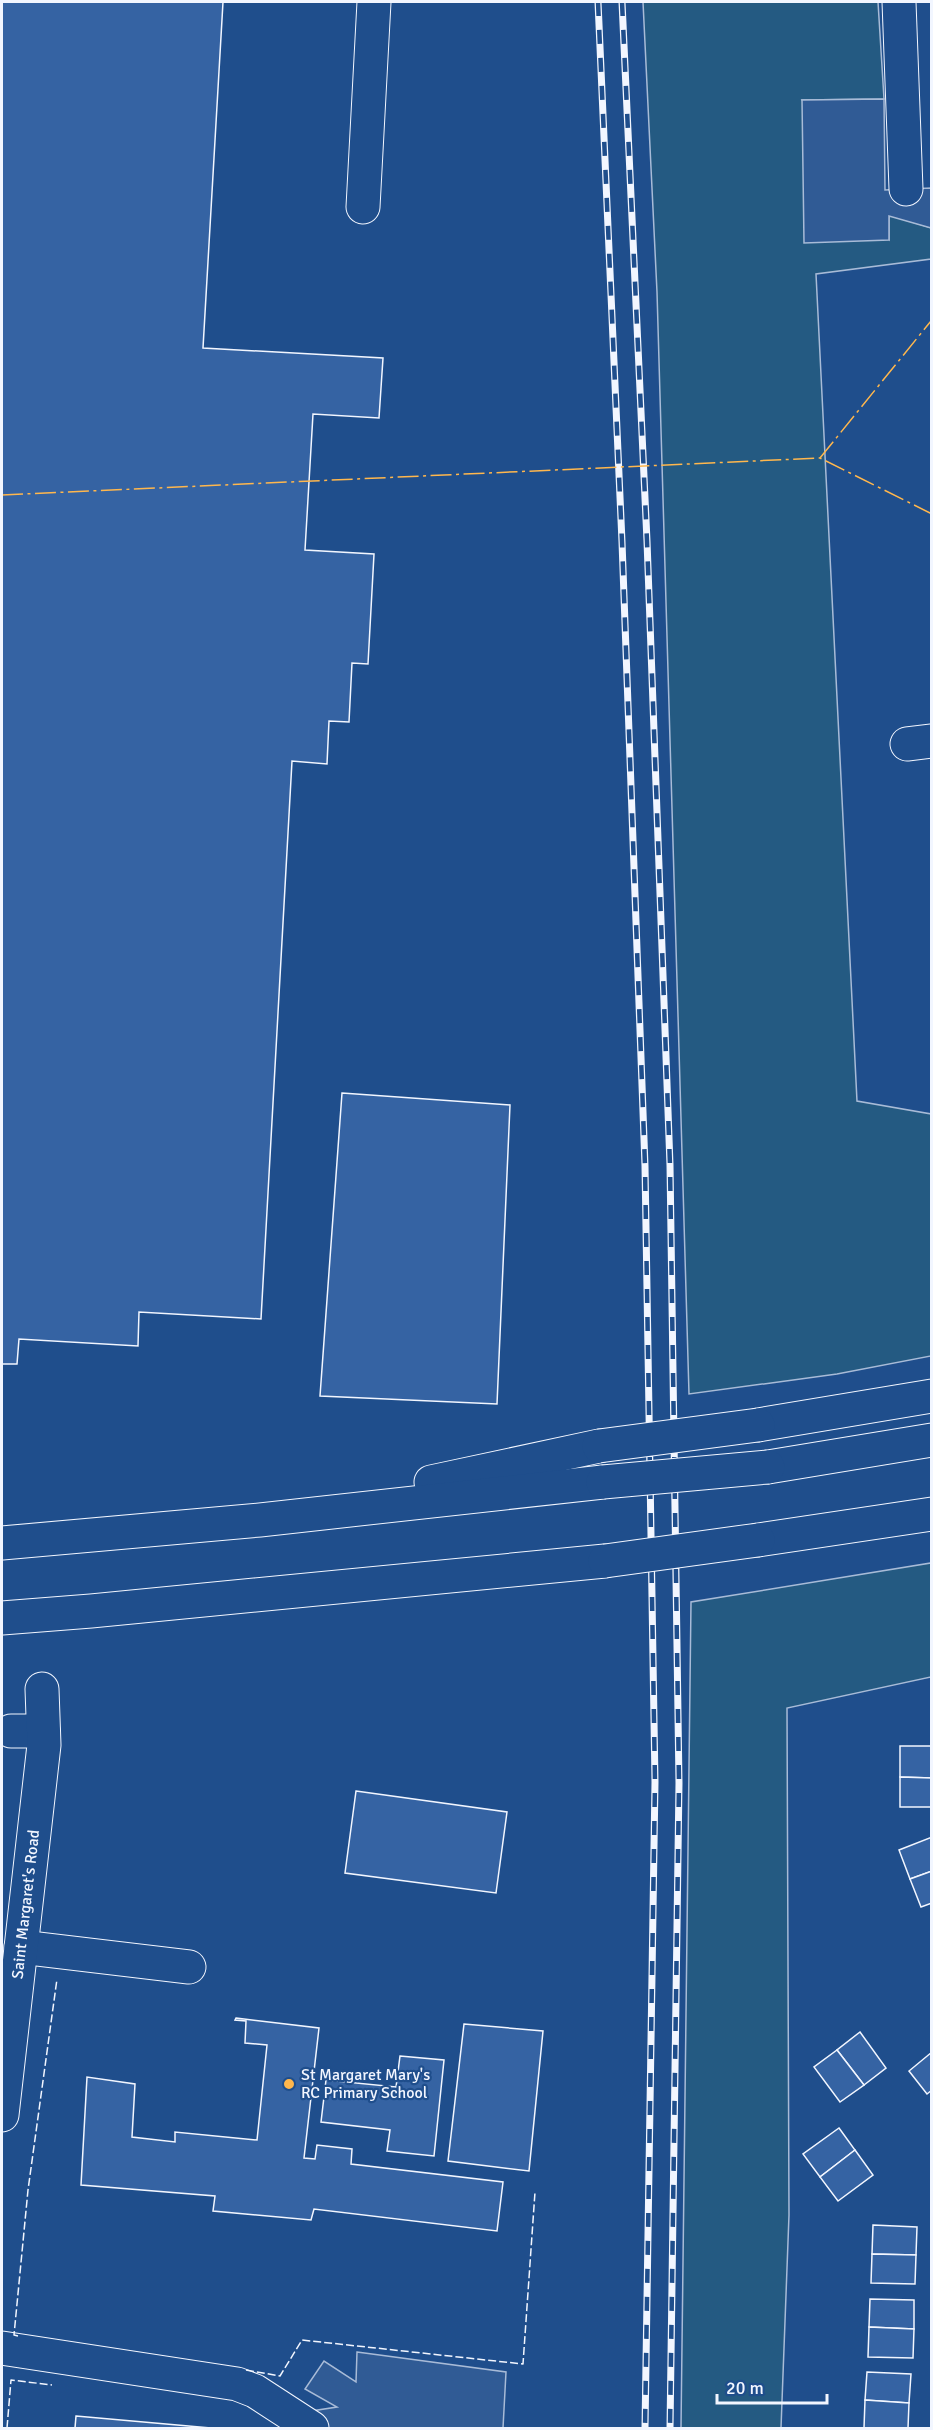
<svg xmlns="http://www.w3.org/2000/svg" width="933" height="2430" font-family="Signika,sans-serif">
<rect width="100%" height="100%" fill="#1f4e8c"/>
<g fill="#245a82" stroke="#a8bbd7" stroke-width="1.5">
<polygon points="643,2 878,2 884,99 802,100 889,239 889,215 932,228 931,259 816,274 857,1101 931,1114 931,1356 837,1374 689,1394 657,292"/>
<polygon points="931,1563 931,1677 787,1708 789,2215 781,2428 681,2428 691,1602"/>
</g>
<g fill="#305b95" stroke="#a8bbd7" stroke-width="1.5">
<polygon points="884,99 885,190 931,188 931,228 889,216 889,240 804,243 802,100"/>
<polygon points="357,2352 506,2372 503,2428 303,2428 305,2412 337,2407 305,2389 324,2361 356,2382"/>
</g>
<g fill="#3563a3" stroke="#f2f6ff" stroke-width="1.5">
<polygon points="2,2 223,2 203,348 383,358 379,418 313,414 305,550 374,554 368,664 352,663 349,722 329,721 327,764 292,761 261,1319 139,1312 138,1346 19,1339 17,1364 2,1364"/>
<polygon points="342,1093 510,1105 497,1404 320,1396"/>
<polygon points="900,1746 932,1746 932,1778 900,1777"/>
<polygon points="900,1777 932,1778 932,1807 900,1807"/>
<polygon points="356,1791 507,1812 496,1893 345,1873"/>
<polygon points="932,1837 932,1871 910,1879 899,1850"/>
<polygon points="932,1871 932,1903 921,1907 910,1879"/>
<polygon points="236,2018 319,2028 304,2158 315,2159 317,2145 352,2149 351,2164 503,2182 497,2231 314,2209 311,2220 213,2211 215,2196 81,2185 87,2077 135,2084 132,2137 175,2142 175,2132 257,2140 267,2045 245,2043 246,2021 235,2020"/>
<polygon points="464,2024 543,2031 529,2171 448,2161"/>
<polygon points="860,2032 886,2068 864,2085 837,2050"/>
<polygon points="837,2050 864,2085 840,2102 814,2067"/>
<polygon points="932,2052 932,2090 927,2094 909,2071"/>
<polygon points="400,2056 444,2060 434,2156 387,2151 390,2130 321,2122 326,2080 396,2087"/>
<polygon points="839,2128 855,2150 820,2177 803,2154"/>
<polygon points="855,2150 873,2175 838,2201 820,2177"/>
<polygon points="873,2225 917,2227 916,2255 872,2254"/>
<polygon points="872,2254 916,2255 915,2284 871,2283"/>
<polygon points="870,2299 914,2300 914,2329 869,2327"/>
<polygon points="869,2327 914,2329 913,2358 868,2357"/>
<polygon points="867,2372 911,2374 909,2403 865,2400"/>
<polygon points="865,2400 909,2403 908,2428 864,2428"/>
<polygon points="76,2416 211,2428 75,2428"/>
</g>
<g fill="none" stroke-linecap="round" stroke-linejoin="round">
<g stroke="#f2f6ff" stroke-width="35">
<g id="minor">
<polyline points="899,2 906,189"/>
<polyline points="363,207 374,2"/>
<polyline points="907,744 932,741"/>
<polyline points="11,1731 43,1731"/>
<polyline points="21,1947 189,1967"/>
<path id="s1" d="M2,2115L44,1745L42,1689"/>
<polyline points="2,2348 237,2384 255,2391 312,2428"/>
</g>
</g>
<g stroke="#f2f6ff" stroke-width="35">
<g id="highway">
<polyline points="758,1425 932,1396"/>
<polyline points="768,1467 932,1440"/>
<polyline points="431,1482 599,1446"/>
<polyline points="758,1540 932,1514"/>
<polyline points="2,1543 260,1520 603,1482"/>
<polyline points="2,1618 91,1611 605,1561"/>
</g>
</g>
<use href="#minor" stroke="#1f4e8c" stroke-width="33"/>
<use href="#highway" stroke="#1f4e8c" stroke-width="33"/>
<g stroke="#f2f6ff" stroke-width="7">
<g id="rail">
<polyline points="598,2 622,542 645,1166 655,1782 645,2428"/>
<polyline points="622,2 647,541 670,1165 679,1783 670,2428"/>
</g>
</g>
<use href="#rail" stroke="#1f4e8c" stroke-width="4.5" stroke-dasharray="14" stroke-linecap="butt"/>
<g stroke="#f2f6ff" stroke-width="35" stroke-linecap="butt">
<g id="highway-bridge">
<polyline points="599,1446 758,1425"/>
<polyline points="603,1482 768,1467"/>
<polyline points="605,1561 758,1540"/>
</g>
</g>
<use href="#highway-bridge" stroke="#1f4e8c" stroke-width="33"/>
<g stroke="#f2f6ff" stroke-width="1.5" stroke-dasharray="8 3" stroke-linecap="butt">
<polyline points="18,2336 14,2335 28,2190 57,1979"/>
<polyline points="246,2370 280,2376 302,2340 523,2364 535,2192"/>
<polyline points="7,2428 11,2380 52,2385"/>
</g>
<g stroke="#ffb74d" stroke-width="1.5" stroke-dasharray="21 4.5 3 4.5" stroke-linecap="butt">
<polyline points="820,458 931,321"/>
<polyline points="2,495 820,458 932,514"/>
</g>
</g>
<circle fill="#ffb74d" stroke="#1f4e8c" stroke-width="2" cx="289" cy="2084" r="6"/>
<g text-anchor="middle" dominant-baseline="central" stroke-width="4.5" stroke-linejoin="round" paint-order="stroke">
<g font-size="16" fill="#f2f6ff" stroke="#1f4e8c">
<text stroke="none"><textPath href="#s1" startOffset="212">Saint Margaret's Road</textPath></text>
</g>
<g font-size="16" fill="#f2f6ff" stroke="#1f4e8c" text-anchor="start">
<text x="301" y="2075">St Margaret Mary's<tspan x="301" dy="18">RC Primary School</tspan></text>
</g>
</g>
<rect width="933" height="2430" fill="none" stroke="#f2f6ff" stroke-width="6"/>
<path d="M717 2394v9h110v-9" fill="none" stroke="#f2f6ff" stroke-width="3"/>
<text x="726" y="2394" font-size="18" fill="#f2f6ff" stroke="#1f4e8c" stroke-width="4.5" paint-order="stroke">20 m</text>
</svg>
